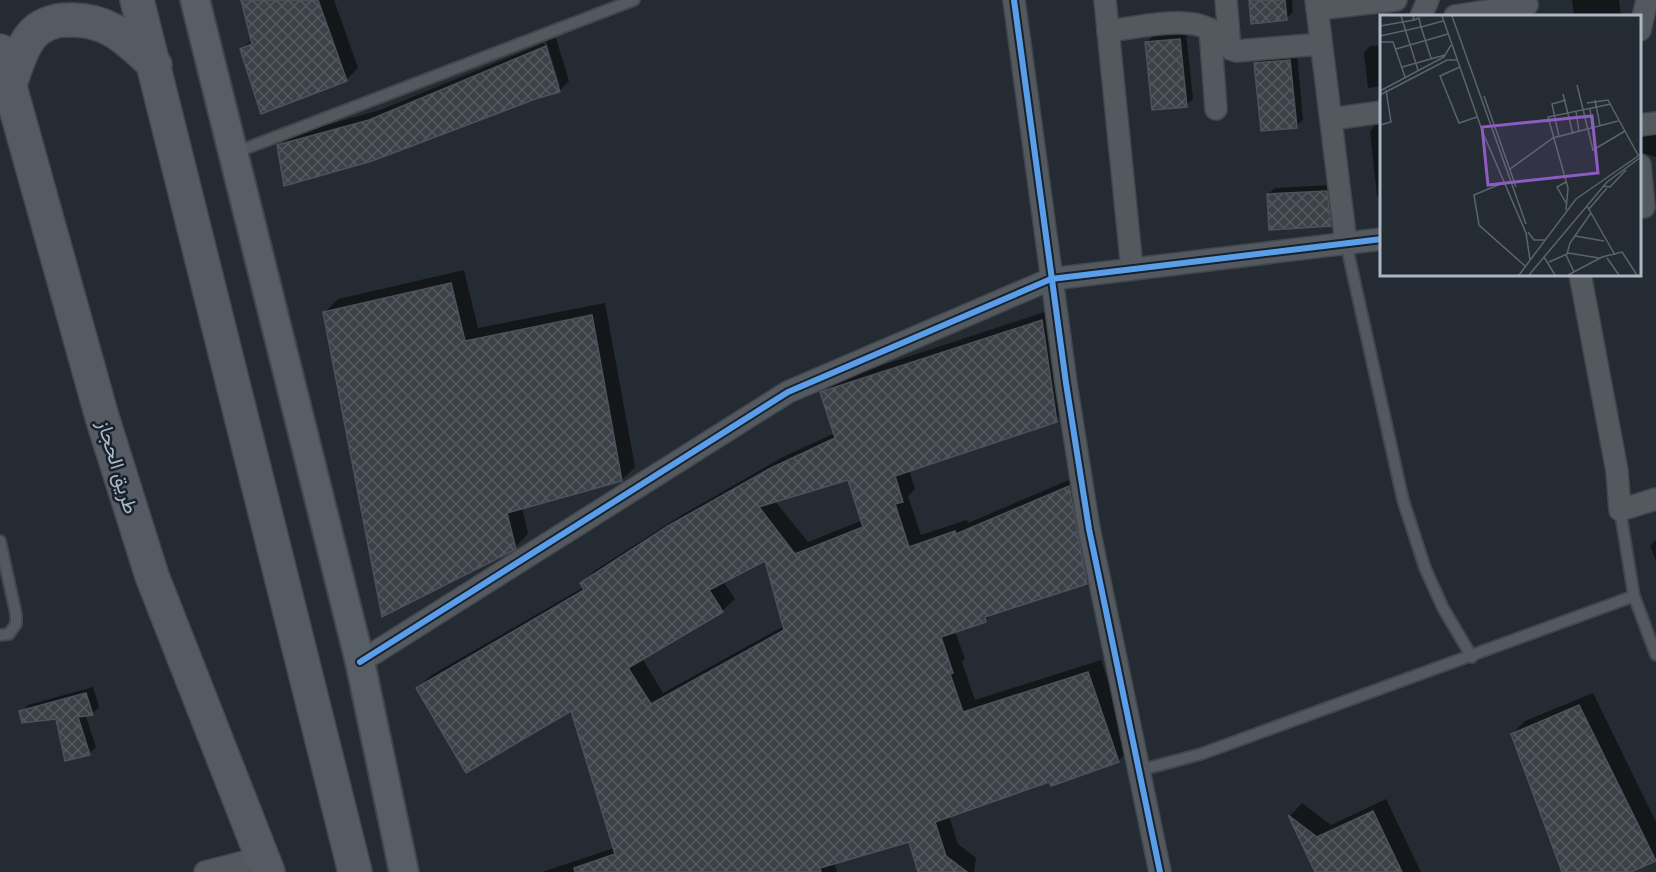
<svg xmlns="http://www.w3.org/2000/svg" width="1656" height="872" font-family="Cabin,Vazirmatn,sans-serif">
<defs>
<pattern id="building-cross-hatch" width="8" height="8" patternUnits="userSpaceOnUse" patternTransform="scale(1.5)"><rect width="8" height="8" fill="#3c4147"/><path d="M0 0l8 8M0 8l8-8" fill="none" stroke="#565a60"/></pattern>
</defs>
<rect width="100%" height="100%" fill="#252b32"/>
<g fill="#0007" fill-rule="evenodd">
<polygon points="243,0 334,0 358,68 346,80 242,49 252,39"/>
<polygon points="1251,0 1292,0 1293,12 1286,19"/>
<polygon points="1572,0 1619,0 1621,16 1574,16"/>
<polygon points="1186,33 1193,99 1186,105 1146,43 1153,36"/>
<polygon points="556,38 569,81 559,91 279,146 288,136 380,110 544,43 557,86 560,86 546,41"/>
<polygon points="1382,45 1382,86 1368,88 1364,53 1370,46"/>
<polygon points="1297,54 1303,120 1296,126 1256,64 1262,57"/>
<polygon points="1376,124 1382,124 1382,196 1377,196 1370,131"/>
<polygon points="1640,126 1656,129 1656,157 1640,152"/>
<polygon points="1333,185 1337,218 1330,225 1268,194 1275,188"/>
<polygon points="464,270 478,328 605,303 635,467 622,480 522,508 528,534 515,547 325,312 338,299"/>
<path d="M1054,309L1069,408L1056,420L909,470L915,489L908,496L921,535L967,520L968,523L1081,475L1099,570L1087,583L993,613L985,620L955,631L965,659L962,662L975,700L1101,660L1131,749L1118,761L1050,780L949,816L958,844L976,858L974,872H920L910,840L834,862L837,872H542L614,848L572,709L418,688L430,676L584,587L582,583L594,571L682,515L783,457L835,433L822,393L834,381ZM849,478L863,520L808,542L775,501ZM766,559L784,626L663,693L642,658L722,611L735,599L723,581Z"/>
<polygon points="1656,540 1656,561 1650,546"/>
<polygon points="93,687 99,707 93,713 85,714 96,747 89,754 57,717 21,712 28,705"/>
<polygon points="1593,693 1656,822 1656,859 1627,872 1564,872 1512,734 1525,721"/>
<polygon points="1386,799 1421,872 1317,872 1290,816 1302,803 1331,825"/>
</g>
<g fill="url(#building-cross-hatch)" stroke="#4c525a" stroke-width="1.5" fill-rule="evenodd">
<polygon points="241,0 318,0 347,81 261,114 240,49 252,44"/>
<polygon points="1249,0 1285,0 1287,20 1251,24"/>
<polygon points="1180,39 1187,107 1152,110 1145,42"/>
<polygon points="546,46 560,92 538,98 372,161 284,186 277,145 369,120"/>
<polygon points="1290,60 1297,128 1261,131 1254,63"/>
<polygon points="1327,191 1331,226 1269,230 1267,194"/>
<polygon points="451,283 465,341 592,315 622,481 507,513 516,549 382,617 323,312"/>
<path d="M1042,320L1057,422L895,476L903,502L895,504L909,547L955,531L956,534L1069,486L1087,584L985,617L986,622L941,637L953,673L950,674L963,712L1088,672L1119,762L1051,786L1049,782L935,822L946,856L967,872H918L909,842L820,868L821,872H575L574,868L615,854L571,711L466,773L416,688L584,590L580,583L668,526L769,469L835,438L820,392ZM848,480L863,527L795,554L759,507ZM765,561L784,630L651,704L628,668L723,612L709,590Z"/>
<polygon points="86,693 93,715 78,717 90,755 65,761 56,719 22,723 19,711"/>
<polygon points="1579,705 1656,861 1631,872 1562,872 1511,734"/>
<polygon points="1373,811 1402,872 1315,872 1288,815 1317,837"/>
</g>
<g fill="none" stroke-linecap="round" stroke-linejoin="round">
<g stroke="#42474d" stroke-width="14">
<g id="lane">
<polyline points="234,153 634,0"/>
<polyline points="1346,243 1403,500 1425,568 1443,608 1472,657"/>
<polyline points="1620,510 1634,596 1656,655"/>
<polyline points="0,541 16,614 16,624 9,634 0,635"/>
<polyline points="1137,771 1201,754 1634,596"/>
</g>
</g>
<g stroke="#42474d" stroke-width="24">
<g id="street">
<polyline points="1014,0 1066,383 1089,529 1160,872"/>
<polyline points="1105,0 1132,269"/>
<polyline points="1226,0 1230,49"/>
<polyline points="1316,0 1346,243"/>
<polyline points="1317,9 1396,0"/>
<polyline points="1421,16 1428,0"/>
<polyline points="1455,16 1527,5"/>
<polyline points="1210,29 1216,109"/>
<polyline points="1640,30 1647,0"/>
<path d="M1108,31C1135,28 1182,16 1207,28C1219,33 1223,46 1236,51L1321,44"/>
<polyline points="1331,119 1382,112"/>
<polyline points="1640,125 1656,123"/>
<polyline points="1640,165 1644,207"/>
<polyline points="1580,274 1617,471 1620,510 1656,499"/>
<polyline points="360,662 788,392 1051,279 1382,239"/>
<polyline points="205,872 263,857"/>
</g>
</g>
<g stroke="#42474d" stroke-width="32">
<polyline id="secondary" points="195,0 360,662 404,872"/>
</g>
<g stroke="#42474f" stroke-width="36">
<g id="primary">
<polyline points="137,0 355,872"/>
<polyline points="0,51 102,417 152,576 268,872"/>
<path d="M9,87C15,70 20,50 31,36C40,25 54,20 68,20C107,18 127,39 155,65"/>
</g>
</g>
<use href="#lane" stroke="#545960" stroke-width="10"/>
<use href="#street" stroke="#545960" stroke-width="21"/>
<use href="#secondary" stroke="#585e65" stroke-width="28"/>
<use href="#primary" stroke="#565b63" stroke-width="33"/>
<g stroke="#18222c" stroke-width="10">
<g id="cycleway">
<polyline points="1014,0 1066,383 1089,529 1160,872"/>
<polyline points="360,662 788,392 1051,279 1382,239"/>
</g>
</g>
<use href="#cycleway" stroke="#5a9eea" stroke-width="6"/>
</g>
<g text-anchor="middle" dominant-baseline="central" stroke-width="5" stroke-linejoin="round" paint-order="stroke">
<g font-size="20" fill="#acb7c5" stroke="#18222c">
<text transform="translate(118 467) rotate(73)">طريق الحجاز</text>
</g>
</g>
<g transform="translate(1380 15)">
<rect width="261" height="261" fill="#252b32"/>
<path fill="none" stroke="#5b636d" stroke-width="1.5" d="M21,1L38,55M62,1L103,118L146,218L150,245M72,1L146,209M0,11L34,5M0,21L41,12L39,3L34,5L33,1M0,27H13L25,62M16,34L68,19M51,43L41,12L63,6M22,52L65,40M80,52L60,61L79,108L97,102M197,70L213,135L245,116M0,76L64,42L71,30M183,79L193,119M0,80L67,45H77M104,81L136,172M215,85L220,111M207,88L228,85L258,140M210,93L212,114M196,96L199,117M0,110L11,107L6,75M179,122L172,89L186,85M130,154L173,123L238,106M123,168L94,180L99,210L145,251M223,171L230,172L246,155M186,188L177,172L186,167M207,191L235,240M209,194L227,173M186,195L188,173L168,102L231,89M148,217L154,225H165M195,221L224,226M188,238L219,243M186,240L194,257M164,242L175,260M227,243L239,260M169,247L187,239L190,228L211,198M139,260L196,184L261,139M149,260L227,167L261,142M188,260L222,242L242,237L257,260"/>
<path fill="#8c5dc1" fill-opacity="0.15" stroke="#8c5dc1" stroke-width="3" d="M212,101L218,158L108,170L102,112Z"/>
<rect width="261" height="261" fill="none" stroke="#acb7c5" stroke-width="3"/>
</g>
</svg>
